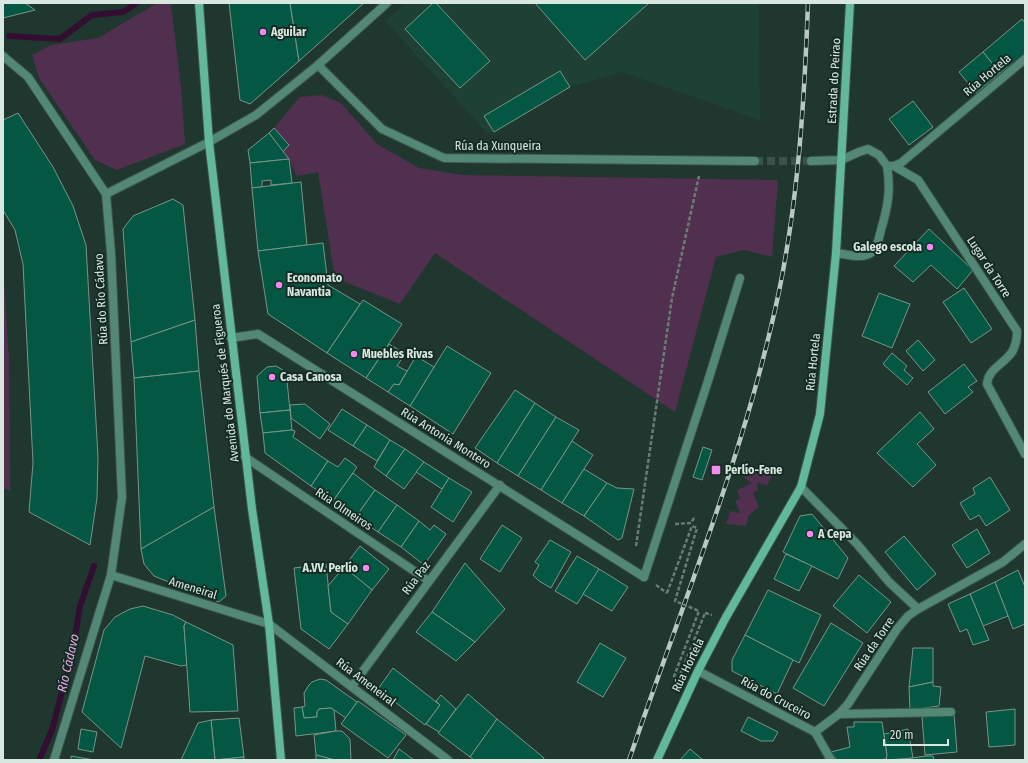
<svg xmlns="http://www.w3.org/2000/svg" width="1028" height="763" font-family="'Fira Sans Condensed',sans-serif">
<rect width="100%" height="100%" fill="#1f372f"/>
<polygon fill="#1f4035" points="406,3 759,3 760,120 622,72 570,87 488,134 385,21"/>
<g fill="#50304e">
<polygon points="157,3 168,3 171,5 181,87 185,144 117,170 95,160 39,78 32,55 51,45 98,38"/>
<polygon points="322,95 341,103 377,144 419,168 462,175 778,180 772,257 744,250 716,257 675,412 435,253 400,304 335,278 318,172 297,176 289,159 283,152 289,144 274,128 300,97"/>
<polygon points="3,262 9,361 10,491 3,488"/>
<polygon points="750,466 772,475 767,486 757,482 758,490 753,493 759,507 749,515 746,526 726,524 730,511 740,513 735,500 740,499 737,490 752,483 744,478"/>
</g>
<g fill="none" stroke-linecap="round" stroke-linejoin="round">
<g stroke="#320e31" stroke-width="6">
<polyline points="9,36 60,39 92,15 123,12 137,3"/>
<polyline points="40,758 52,730 73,649 80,606 94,566"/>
</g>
</g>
<g fill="#035743" stroke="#7a948a">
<polygon points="3,3 25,3 35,10 3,18"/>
<polygon points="229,3 290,3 299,61 250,104 240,100"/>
<polygon points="290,3 364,3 299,61"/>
<polygon points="433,3 436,3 490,61 460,88 405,29"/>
<polygon points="535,3 649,3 585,60"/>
<polygon points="1022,19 1025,23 1025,54 1000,73 983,52"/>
<polygon points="983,52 1000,73 976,93 959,72"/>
<polygon points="560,71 570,87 494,132 484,116"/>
<polygon points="913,101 933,127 909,145 889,119"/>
<polygon points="18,113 53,167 73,206 86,245 98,457 97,498 90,545 29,512 33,463 23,264 15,230 3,210 3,120"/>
<polygon points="274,128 289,145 283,152 269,133"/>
<polygon points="269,133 289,159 250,163 248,150"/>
<polygon points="289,159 292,183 271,185 271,180 262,181 262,187 252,188 250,163"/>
<polygon points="301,182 307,245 258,251 252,188"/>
<polygon points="173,199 183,205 195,320 131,342 123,229 133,216"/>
<polygon points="929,229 973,270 957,289 931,265 913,282 894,266"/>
<polygon points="323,243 328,285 360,304 327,353 268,314 258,251"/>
<polygon points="964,288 992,329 971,343 943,302"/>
<polygon points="879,293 910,304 892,348 862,336"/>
<polygon points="363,300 402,324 366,378 327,353"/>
<polygon points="195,320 199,371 134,378 131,342"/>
<polygon points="918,340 935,360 923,371 906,351"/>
<polygon points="389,344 405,354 397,366 407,371 399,385 394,384 388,392 366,378"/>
<polygon points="447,346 491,373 453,434 410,406"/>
<polygon points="892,353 907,366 904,370 913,378 907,385 883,364"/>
<polygon points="416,356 434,367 410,406 388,392 394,384 399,385"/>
<polygon points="964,364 977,381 968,387 973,392 945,414 928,392"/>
<polygon points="276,366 286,372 290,410 260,413 257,376 267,367"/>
<polygon points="199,371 214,507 141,549 134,378"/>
<polygon points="515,390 535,403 497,463 475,448"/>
<polygon points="535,403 556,417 518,476 497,463"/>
<polygon points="305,404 330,424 320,439 291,418 290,405"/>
<polygon points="342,409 367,425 353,446 328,430"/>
<polygon points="290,410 292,430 263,433 260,413"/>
<polygon points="920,412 934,429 917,444 936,465 913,487 877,453"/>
<polygon points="556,417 579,430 541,490 518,476"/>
<polygon points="367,425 390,440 377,461 353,446"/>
<polygon points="292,430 295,431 293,437 328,461 311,486 265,453 263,433"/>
<polygon points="390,440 405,449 386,476 374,467"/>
<polygon points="572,441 593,455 562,503 541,490"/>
<polygon points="703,447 712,450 702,480 693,477"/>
<polygon points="405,449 424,462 404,489 386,476"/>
<polygon points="345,458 357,467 333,501 311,486 328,461 338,467"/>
<polygon points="424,462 449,478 442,489 416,472"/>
<polygon points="584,469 607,483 584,516 562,503"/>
<polygon points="353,473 375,490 356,517 333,501"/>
<polygon points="990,477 1010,510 986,526 979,515 970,520 960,503 975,494 973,488"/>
<polygon points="449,478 472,492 453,522 431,507"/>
<polygon points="607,483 617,488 634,489 622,538 618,540 584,516"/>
<polygon points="375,490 397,505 378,532 356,517"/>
<polygon points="397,505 419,521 401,547 378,532"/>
<polygon points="214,507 226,596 219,602 154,576 144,564 141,549"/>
<polygon points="812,514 848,558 838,579 783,552 800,516"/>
<polygon points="419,521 430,530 434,525 446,534 424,565 401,547"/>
<polygon points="502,525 522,538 500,572 480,559"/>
<polygon points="977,529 990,553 967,568 952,545"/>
<polygon points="904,536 936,574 917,590 885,552"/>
<polygon points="550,540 571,552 551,588 539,581 533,575 539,565 535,562"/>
<polygon points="360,546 389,569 372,590 344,567"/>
<polygon points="786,554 812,566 799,591 774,579"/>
<polygon points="577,556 599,569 577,604 555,591"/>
<polygon points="465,563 505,609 475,642 432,612"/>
<polygon points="326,564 331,612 348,624 329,649 301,629 294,568"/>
<polygon points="344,567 372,590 348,624 331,612 328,586"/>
<polygon points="599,569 628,587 612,611 583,594"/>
<polygon points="1018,570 1025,587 1025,624 1013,629 995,582"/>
<polygon points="859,575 891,602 867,633 833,606"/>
<polygon points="995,582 1008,616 983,626 970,594"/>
<polygon points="768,590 821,615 799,663 745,635"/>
<polygon points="970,594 989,640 973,645 967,629 960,632 948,604"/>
<polygon points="143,606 173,615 186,622 184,626 187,665 181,666 145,656 121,748 82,712 104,630 115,617 130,609"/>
<polygon points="432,612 475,642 456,661 416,632"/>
<polygon points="186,622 233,645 238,711 190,712 184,626"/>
<polygon points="831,623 863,643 824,706 793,688"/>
<polygon points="745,635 793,660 777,694 732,671 732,660"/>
<polygon points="600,643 626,658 603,697 577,682"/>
<polygon points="913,648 933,648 933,682 909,687"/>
<polygon points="393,668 440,705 425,725 378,689"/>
<polygon points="320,679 326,680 357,702 346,718 331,708 319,709 317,712 317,717 304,718 302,707 305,706 304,693 309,685 312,682"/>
<polygon points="933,682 933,686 941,687 939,706 910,710 909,687"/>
<polygon points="468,694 497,719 470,757 438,733"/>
<polygon points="441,695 456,709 439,732 426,724 440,705 436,701"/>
<polygon points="358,701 406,735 388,758 341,724"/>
<polygon points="302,707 304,718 317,717 317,712 319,709 331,708 334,710 336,731 296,736 294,708"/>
<polygon points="1015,709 1015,745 989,747 986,712"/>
<polygon points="954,714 957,752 925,755 922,717"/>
<polygon points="748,717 778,732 773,741 761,741 741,731"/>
<polygon points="239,718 244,757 215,760 211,720"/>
<polygon points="497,719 544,758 543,760 474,760 470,757"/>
<polygon points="211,720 215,760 181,760 198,723"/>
<polygon points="854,722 882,722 887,755 886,759 878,760 837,760 831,752 850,747 847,727 854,727"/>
<polygon points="81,729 97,732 93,752 78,749"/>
<polygon points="908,729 913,758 886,760 887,755 884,734"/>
<polygon points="336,731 342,731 350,739 351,760 335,760 316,755 314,735"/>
<polygon points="399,749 414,760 393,760"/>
<polygon points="690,749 703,760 680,760"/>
<polygon points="316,755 335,760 316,760"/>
<polygon points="71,756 94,760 71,760"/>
<polygon points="926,756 933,756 934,760 898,760"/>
<polygon points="244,757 244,760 215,760"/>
</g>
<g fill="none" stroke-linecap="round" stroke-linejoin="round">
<polyline stroke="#3b514a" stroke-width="8" stroke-dasharray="8 4" stroke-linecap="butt" points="755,161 811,161"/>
<g stroke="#3d534b" stroke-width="10">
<g id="lane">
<path d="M836,253C846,254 863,260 872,252C878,247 879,237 881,230C888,206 891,190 887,166"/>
<polyline points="644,577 708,381 740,278"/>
</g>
</g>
<g stroke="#3d534b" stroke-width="10">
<g id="street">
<polyline points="3,56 28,77 106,194 111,253 122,497 111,575 54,760"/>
<polyline points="318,65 382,129 444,158 755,161"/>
<polyline points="811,161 841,160 859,152 868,149 879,155 887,166 894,166 901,163 1025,59"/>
<path d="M894,166L918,180L1017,331C1017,339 1016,345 1012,352C1004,364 988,369 987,384L1025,454"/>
<polyline points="106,194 209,142 256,115 318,65 387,3"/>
<polyline points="231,338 258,334 644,577"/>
<polyline points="245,457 429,581"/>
<polyline points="801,487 857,544 889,582 918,609"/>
<polyline points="111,575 269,624 448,760"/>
<polyline points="698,671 815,732 831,760"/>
<polyline points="352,686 500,485"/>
<polyline points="839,714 951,712"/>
<polyline points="815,732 839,714 848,704 897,629 908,616 918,609 1003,562 1025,544"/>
</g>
</g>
<g stroke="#3d534b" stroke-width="10">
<g id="secondary">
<polyline points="199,3 209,142 252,509 269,624 281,760"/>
<polyline points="657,760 698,671 725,619 801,487 820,414 836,253 850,3"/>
</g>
</g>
<g stroke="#697d76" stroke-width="2.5" stroke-dasharray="4 2" stroke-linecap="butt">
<polyline points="675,524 691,523 695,516"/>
<polyline points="636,546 672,298 699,176"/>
<polyline points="656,585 667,593"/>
<polyline points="705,613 712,615"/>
</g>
<use href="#lane" stroke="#538776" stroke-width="8"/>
<use href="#street" stroke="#538776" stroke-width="8"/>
<use href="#secondary" stroke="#61b89c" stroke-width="8"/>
<g stroke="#b9c9c2" stroke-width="4.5">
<path id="rail" d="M629,760C678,616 736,475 771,327C797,221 804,112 808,3"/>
</g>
<use href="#rail" stroke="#152c25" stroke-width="3" stroke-dasharray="9" stroke-linecap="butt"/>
<polyline stroke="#697d76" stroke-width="2.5" stroke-dasharray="4 2" stroke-linecap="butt" points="667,593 692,526 697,528 675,601 699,611 673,679 678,680 705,613"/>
</g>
<g fill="#f489f0" stroke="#152c25" stroke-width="1.5">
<circle cx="263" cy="32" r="4"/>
<circle cx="930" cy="247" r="4"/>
<circle cx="279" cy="285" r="4"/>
<circle cx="354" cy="354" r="4"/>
<circle cx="272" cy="377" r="4"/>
<rect x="711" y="465" width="10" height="10" rx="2"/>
<circle cx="810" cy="534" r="4"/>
<circle cx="366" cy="568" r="4"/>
</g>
<g text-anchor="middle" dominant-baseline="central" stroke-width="4" stroke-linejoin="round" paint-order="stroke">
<g font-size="12" font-weight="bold" fill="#d9e7e1" stroke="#152c25" text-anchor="start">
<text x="271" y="32">Aguilar</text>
<text x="922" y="247" text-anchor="end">Galego escola</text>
<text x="287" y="278">Economato<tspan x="287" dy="14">Navantia</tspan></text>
<text x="362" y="354">Muebles Rivas</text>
<text x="280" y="377">Casa Canosa</text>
<text x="725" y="470">Perlío-Fene</text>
<text x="818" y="534">A Cepa</text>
<text x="358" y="568" text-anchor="end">A.VV. Perlío</text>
</g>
<g font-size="12" fill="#d9e7e1" stroke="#152c25">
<text transform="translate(987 75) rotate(-40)">Rúa Hortela</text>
<text transform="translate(834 81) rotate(-87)">Estrada do Peirao</text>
<text x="498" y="146">Rúa da Xunqueira</text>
<text transform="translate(989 267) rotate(57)">Lugar da Torre</text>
<text transform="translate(101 299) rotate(-93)">Rúa do Río Cádavo</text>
<text transform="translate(813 362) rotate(-84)">Rúa Hortela</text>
<text transform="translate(225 383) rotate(-97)">Avenida do Marqués de Figueroa</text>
<text transform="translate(446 438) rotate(32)">Rúa Antonia Montero</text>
<text transform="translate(344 509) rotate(34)">Rúa Olmeiros</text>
<text transform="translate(416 578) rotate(-53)">Rúa Paz</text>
<text transform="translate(193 588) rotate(17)">Ameneiral</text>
<text transform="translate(874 644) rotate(-56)">Rúa da Torre</text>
<text transform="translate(688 665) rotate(-64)">Rúa Hortela</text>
<text transform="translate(366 682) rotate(37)">Rúa Ameneiral</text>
<text transform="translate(776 698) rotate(28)">Rúa do Cruceiro</text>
</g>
<g font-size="13" font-style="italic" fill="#eaaae6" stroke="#152c25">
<text transform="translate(68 663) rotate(-77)">Río Cádavo</text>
</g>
</g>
<rect width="1028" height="763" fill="none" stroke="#d9e7e1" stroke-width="8"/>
<path d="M884 739v6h64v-6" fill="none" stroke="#d9e7e1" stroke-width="2"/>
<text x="890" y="739" font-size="12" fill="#d9e7e1" stroke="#152c25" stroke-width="3" paint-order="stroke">20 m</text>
</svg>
